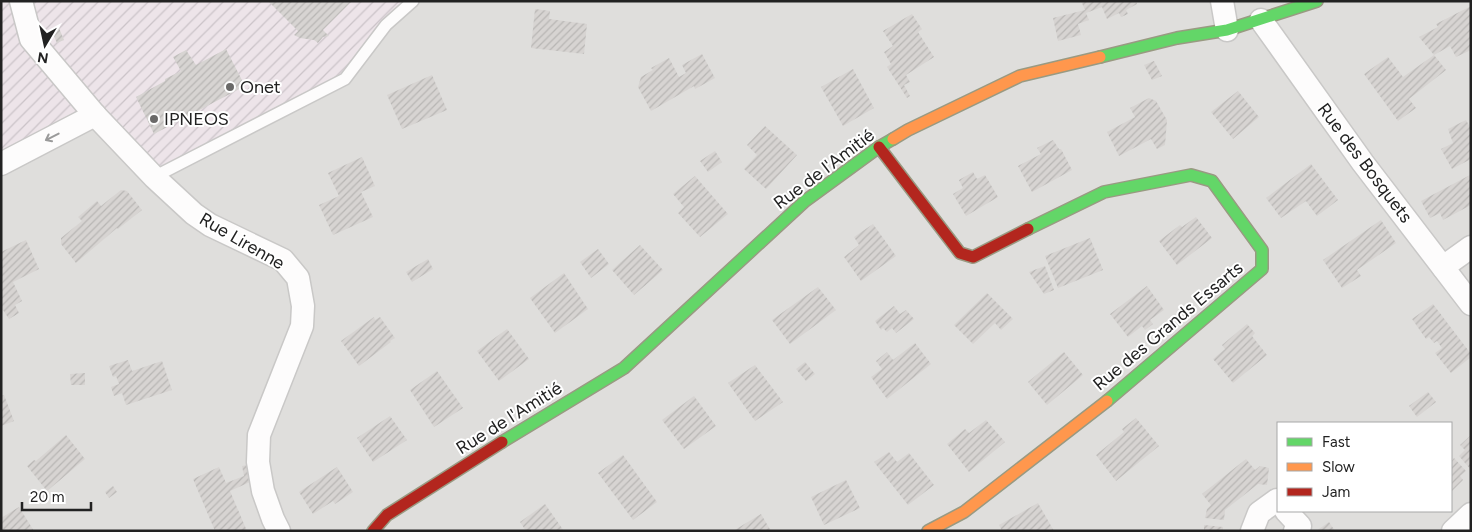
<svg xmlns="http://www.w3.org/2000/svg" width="1472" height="532" font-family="Figtree,sans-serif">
<defs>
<pattern id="industrial-furrows" width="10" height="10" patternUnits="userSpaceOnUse" patternTransform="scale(1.25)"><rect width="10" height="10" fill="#ede4e9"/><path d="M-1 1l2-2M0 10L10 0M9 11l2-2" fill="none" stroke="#cbc3c8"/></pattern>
<pattern id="building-hatch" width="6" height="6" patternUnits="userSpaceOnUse" patternTransform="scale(1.25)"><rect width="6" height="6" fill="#d7d4d2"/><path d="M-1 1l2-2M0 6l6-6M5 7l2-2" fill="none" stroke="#b8b6b4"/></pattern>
</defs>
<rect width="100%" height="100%" fill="#f0eeeb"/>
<path fill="#dfdedc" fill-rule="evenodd" d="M413,1H1471V531H1V164ZM1278,423H1451V511H1278Z"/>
<polygon fill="url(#industrial-furrows)" points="1,1 413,1 345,79 154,177 95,115 1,164"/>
<g fill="url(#building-hatch)">
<polygon points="268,1 352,1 323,30 329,36 323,37 318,43 314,40 300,38 294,35 298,31"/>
<polygon points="1081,1 1136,1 1137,4 1126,10 1128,14 1121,17 1119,13 1107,19 1102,7 1086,13 1089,20 1078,24 1081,35 1058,41 1053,18 1085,10"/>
<polygon points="1471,6 1471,50 1456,57 1450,46 1434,55 1419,37 1438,27 1436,24"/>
<polygon points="535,9 550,11 549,19 587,24 584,54 531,48"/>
<polygon points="912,14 922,29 918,32 934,57 906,75 910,82 904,85 910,96 907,98 887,67 891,64 884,52 893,46 883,31"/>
<polygon points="59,28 64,40 57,43 52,32"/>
<polygon points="226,49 245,86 154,134 136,97 165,81 165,79 181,71 173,57 186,50 196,65"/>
<polygon points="702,54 715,78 695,89 694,86 651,111 638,87 641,77 653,70 651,68 669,58 679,77 686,73 682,65"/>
<polygon points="1434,55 1446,70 1409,99 1416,108 1398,121 1364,74 1388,57 1403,77"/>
<polygon points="1154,61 1162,76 1152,80 1144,65"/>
<polygon points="853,69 874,108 843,126 821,87"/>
<polygon points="432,75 447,110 402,129 387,95"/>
<polygon points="1238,91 1259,117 1233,139 1211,112"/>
<polygon points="1149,98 1156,101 1167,120 1165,145 1157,149 1151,139 1119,156 1107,132 1135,117 1130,108"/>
<polygon points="1466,120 1471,129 1471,159 1452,169 1441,149 1453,143 1448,129"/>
<polygon points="765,126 797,155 766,189 744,169 757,155 747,145"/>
<polygon points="1053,140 1059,149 1061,149 1072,170 1032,192 1018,166 1041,154 1037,148"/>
<polygon points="715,151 722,162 708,172 700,161"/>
<polygon points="362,157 375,186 361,192 373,217 333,235 319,205 339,196 328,173"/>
<polygon points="1311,164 1338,200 1317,216 1306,201 1281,218 1266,198"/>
<polygon points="973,172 977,179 985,175 998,197 966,216 953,194 963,188 959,180"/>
<polygon points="1470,175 1471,205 1443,220 1440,213 1430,218 1421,201"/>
<polygon points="695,176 728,214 700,237 678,213 684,207 673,194"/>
<polygon points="121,190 127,191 142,210 118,229 117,228 76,263 61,244 61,238 82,221 78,217 97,201 101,206"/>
<polygon points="1196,217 1212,238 1177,265 1159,241 1180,225 1182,227"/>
<polygon points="1381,220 1396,243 1357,270 1361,276 1342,288 1323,260"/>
<polygon points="873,224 896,256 861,281 844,257 859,245 854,237"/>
<polygon points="1090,238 1103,270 1058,288 1045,256"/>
<polygon points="26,240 39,269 13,282 22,301 15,305 19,313 9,319 3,310 1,311 1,252"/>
<polygon points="640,245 663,270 634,295 612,270"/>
<polygon points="598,249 609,264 591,278 580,262"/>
<polygon points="428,259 433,269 412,282 406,272"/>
<polygon points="1045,266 1054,290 1044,294 1029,272"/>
<polygon points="564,273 588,309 555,333 530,298"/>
<polygon points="1147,286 1164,310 1150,320 1153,324 1145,330 1142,326 1128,337 1110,314"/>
<polygon points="818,287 836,310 790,344 772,320"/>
<polygon points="987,293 1013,319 1001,330 995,323 973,344 954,325"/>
<polygon points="1433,304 1471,354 1471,357 1451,373 1435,353 1442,348 1437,341 1434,343 1429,337 1426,339 1412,319"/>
<polygon points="894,306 900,314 906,310 914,319 896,333 892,328 887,332 883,328 881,330 875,321"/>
<polygon points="374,317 375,320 380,317 395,338 390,341 391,342 359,366 341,341"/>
<polygon points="1247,324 1255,333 1252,336 1267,355 1233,383 1213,359 1225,349 1222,345"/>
<polygon points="507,329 529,359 499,381 477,351"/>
<polygon points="915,343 931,364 887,399 871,377 882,369 876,361 887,352 893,360"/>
<polygon points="1064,352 1083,375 1047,405 1028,382"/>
<polygon points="128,360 132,371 162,361 172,390 126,405 122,393 114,396 111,387 119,384 116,376 113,377 109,366"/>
<polygon points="805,362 815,374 806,381 796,369"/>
<polygon points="755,365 783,402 755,421 728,383"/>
<polygon points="437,371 463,408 434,427 410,390"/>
<polygon points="85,373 85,385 71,385 70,374"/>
<polygon points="1428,392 1436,402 1417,417 1409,406"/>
<polygon points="4,395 14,421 1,426 1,396"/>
<polygon points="694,396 716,426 684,449 662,420"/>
<polygon points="390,416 407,440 373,462 357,438"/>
<polygon points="1136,418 1159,446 1116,481 1096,455 1124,432 1122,429"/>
<polygon points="986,420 1005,442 969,472 947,444 965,429 969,433"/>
<polygon points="66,435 85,459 47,491 27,466 34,460 36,461"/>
<polygon points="1471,435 1471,470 1459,456 1465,450 1460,445"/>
<polygon points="889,452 897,462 909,453 934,485 908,505 874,462"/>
<polygon points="623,455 657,502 633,520 598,473"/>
<polygon points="1454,458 1466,471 1460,476 1463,480 1451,492 1451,462"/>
<polygon points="1246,459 1255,470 1260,466 1269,468 1267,485 1258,484 1225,510 1224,520 1205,518 1207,509 1211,505 1202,494"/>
<polygon points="247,465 250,482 230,491 247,531 215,531 193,479 219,467 226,483 244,476 242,466"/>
<polygon points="337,467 353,492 335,504 333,501 313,514 299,492"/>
<polygon points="846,480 860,508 824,525 811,497"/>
<polygon points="113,486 117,492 109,498 105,492"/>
<polygon points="1038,503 1054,531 1002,531 999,525"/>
<polygon points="545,504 564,531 526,531 520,522"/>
<polygon points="19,507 34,531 1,531 1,518"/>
<polygon points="761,514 771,531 733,531"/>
<polygon points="1329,522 1335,531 1316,531"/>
<polygon points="1204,525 1223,527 1223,531 1204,531"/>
</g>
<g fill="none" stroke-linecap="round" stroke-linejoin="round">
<g stroke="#c9c8c7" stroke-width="14">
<polyline id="lane" points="154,177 345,79 386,25 413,1"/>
</g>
<g stroke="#c9c8c7" stroke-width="25">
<g id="street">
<polyline points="21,1 31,39 95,115 154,177 194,214 210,225 283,260 298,278 303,306 302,326 259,435 258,462 263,491 273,519 279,531"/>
<polyline points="1222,1 1227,30"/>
<polyline points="1261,20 1363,163 1471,304"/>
<polyline points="1,164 95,115"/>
<polyline points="1443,267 1471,247"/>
<polyline points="1286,511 1300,526 1295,531"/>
<polyline points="1252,531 1259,513 1277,500 1278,502"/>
<polyline points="1453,531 1471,514"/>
</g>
</g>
<g stroke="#999a82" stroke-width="14">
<g id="fast">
<polyline points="1100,57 1177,38 1227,30 1317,1"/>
<polyline points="1028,229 1104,192 1191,175 1212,181 1262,250 1262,269 1107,401"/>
<polyline points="502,442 624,368 805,201 879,147 893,139"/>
</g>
</g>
<g stroke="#999a82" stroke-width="14">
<g id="slow">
<polyline points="893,139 908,130 1020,76 1100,57"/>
<polyline points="928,531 964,512 1107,401"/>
</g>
</g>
<g stroke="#999a82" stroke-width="14">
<g id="jam">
<polyline points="879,147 960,253 973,257 1028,229"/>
<polyline points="373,531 387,515 502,442"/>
</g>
</g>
<use href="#lane" stroke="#fdfcfc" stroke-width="11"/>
<use href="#street" stroke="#fdfcfc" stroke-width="22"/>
<use href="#fast" stroke="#63d668" stroke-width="11"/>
<use href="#slow" stroke="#ff974d" stroke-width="11"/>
<use href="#jam" stroke="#b3261e" stroke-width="11"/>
</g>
<defs><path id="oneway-shaft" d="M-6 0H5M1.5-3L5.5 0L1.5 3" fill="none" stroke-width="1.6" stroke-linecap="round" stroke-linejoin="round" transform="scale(1.25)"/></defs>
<use stroke="#9a9a9a" href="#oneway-shaft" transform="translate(52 137) rotate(153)"/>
<g fill="#6a6968" stroke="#fff" stroke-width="2">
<circle cx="230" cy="87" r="5"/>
<circle cx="154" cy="119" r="5"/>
</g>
<g text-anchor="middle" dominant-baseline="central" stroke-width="4" stroke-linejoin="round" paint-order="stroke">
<g font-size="18" fill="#222" stroke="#fff" text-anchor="start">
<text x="240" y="87">Onet</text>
<text x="164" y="119">IPNEOS</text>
</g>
<g font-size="18" fill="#222" stroke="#fff">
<text transform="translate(1365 163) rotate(53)">Rue des Bosquets</text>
<text transform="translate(824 169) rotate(-37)">Rue de l'Amitié</text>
<text transform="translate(242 241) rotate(30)">Rue Lirenne</text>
<text transform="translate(1168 326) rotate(-40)">Rue des Grands Essarts</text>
<text transform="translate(509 418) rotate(-32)">Rue de l'Amitié</text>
</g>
</g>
<rect width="1472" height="532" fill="none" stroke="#222222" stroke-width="5"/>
<rect x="1277" y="422" width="175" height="90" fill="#ffffff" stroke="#a7a7a7"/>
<rect x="1287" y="438" width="25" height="8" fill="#63d668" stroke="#a7a7a7"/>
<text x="1322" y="447" font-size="15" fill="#222222">Fast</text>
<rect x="1287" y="463" width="25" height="8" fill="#ff974d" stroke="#a7a7a7"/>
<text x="1322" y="472" font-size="15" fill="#222222">Slow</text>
<rect x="1287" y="488" width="25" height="8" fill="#b3261e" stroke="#a7a7a7"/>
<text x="1322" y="497" font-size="15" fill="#222222">Jam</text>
<g transform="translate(45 45) rotate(189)" stroke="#ffffff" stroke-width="4" paint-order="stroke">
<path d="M0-4L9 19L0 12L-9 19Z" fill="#222222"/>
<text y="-8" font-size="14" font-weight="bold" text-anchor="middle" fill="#222222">N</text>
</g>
<path d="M22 502v8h69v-8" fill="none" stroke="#222222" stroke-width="2.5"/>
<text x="30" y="502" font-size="15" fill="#222222" stroke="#ffffff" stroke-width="4" paint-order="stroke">20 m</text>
</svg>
